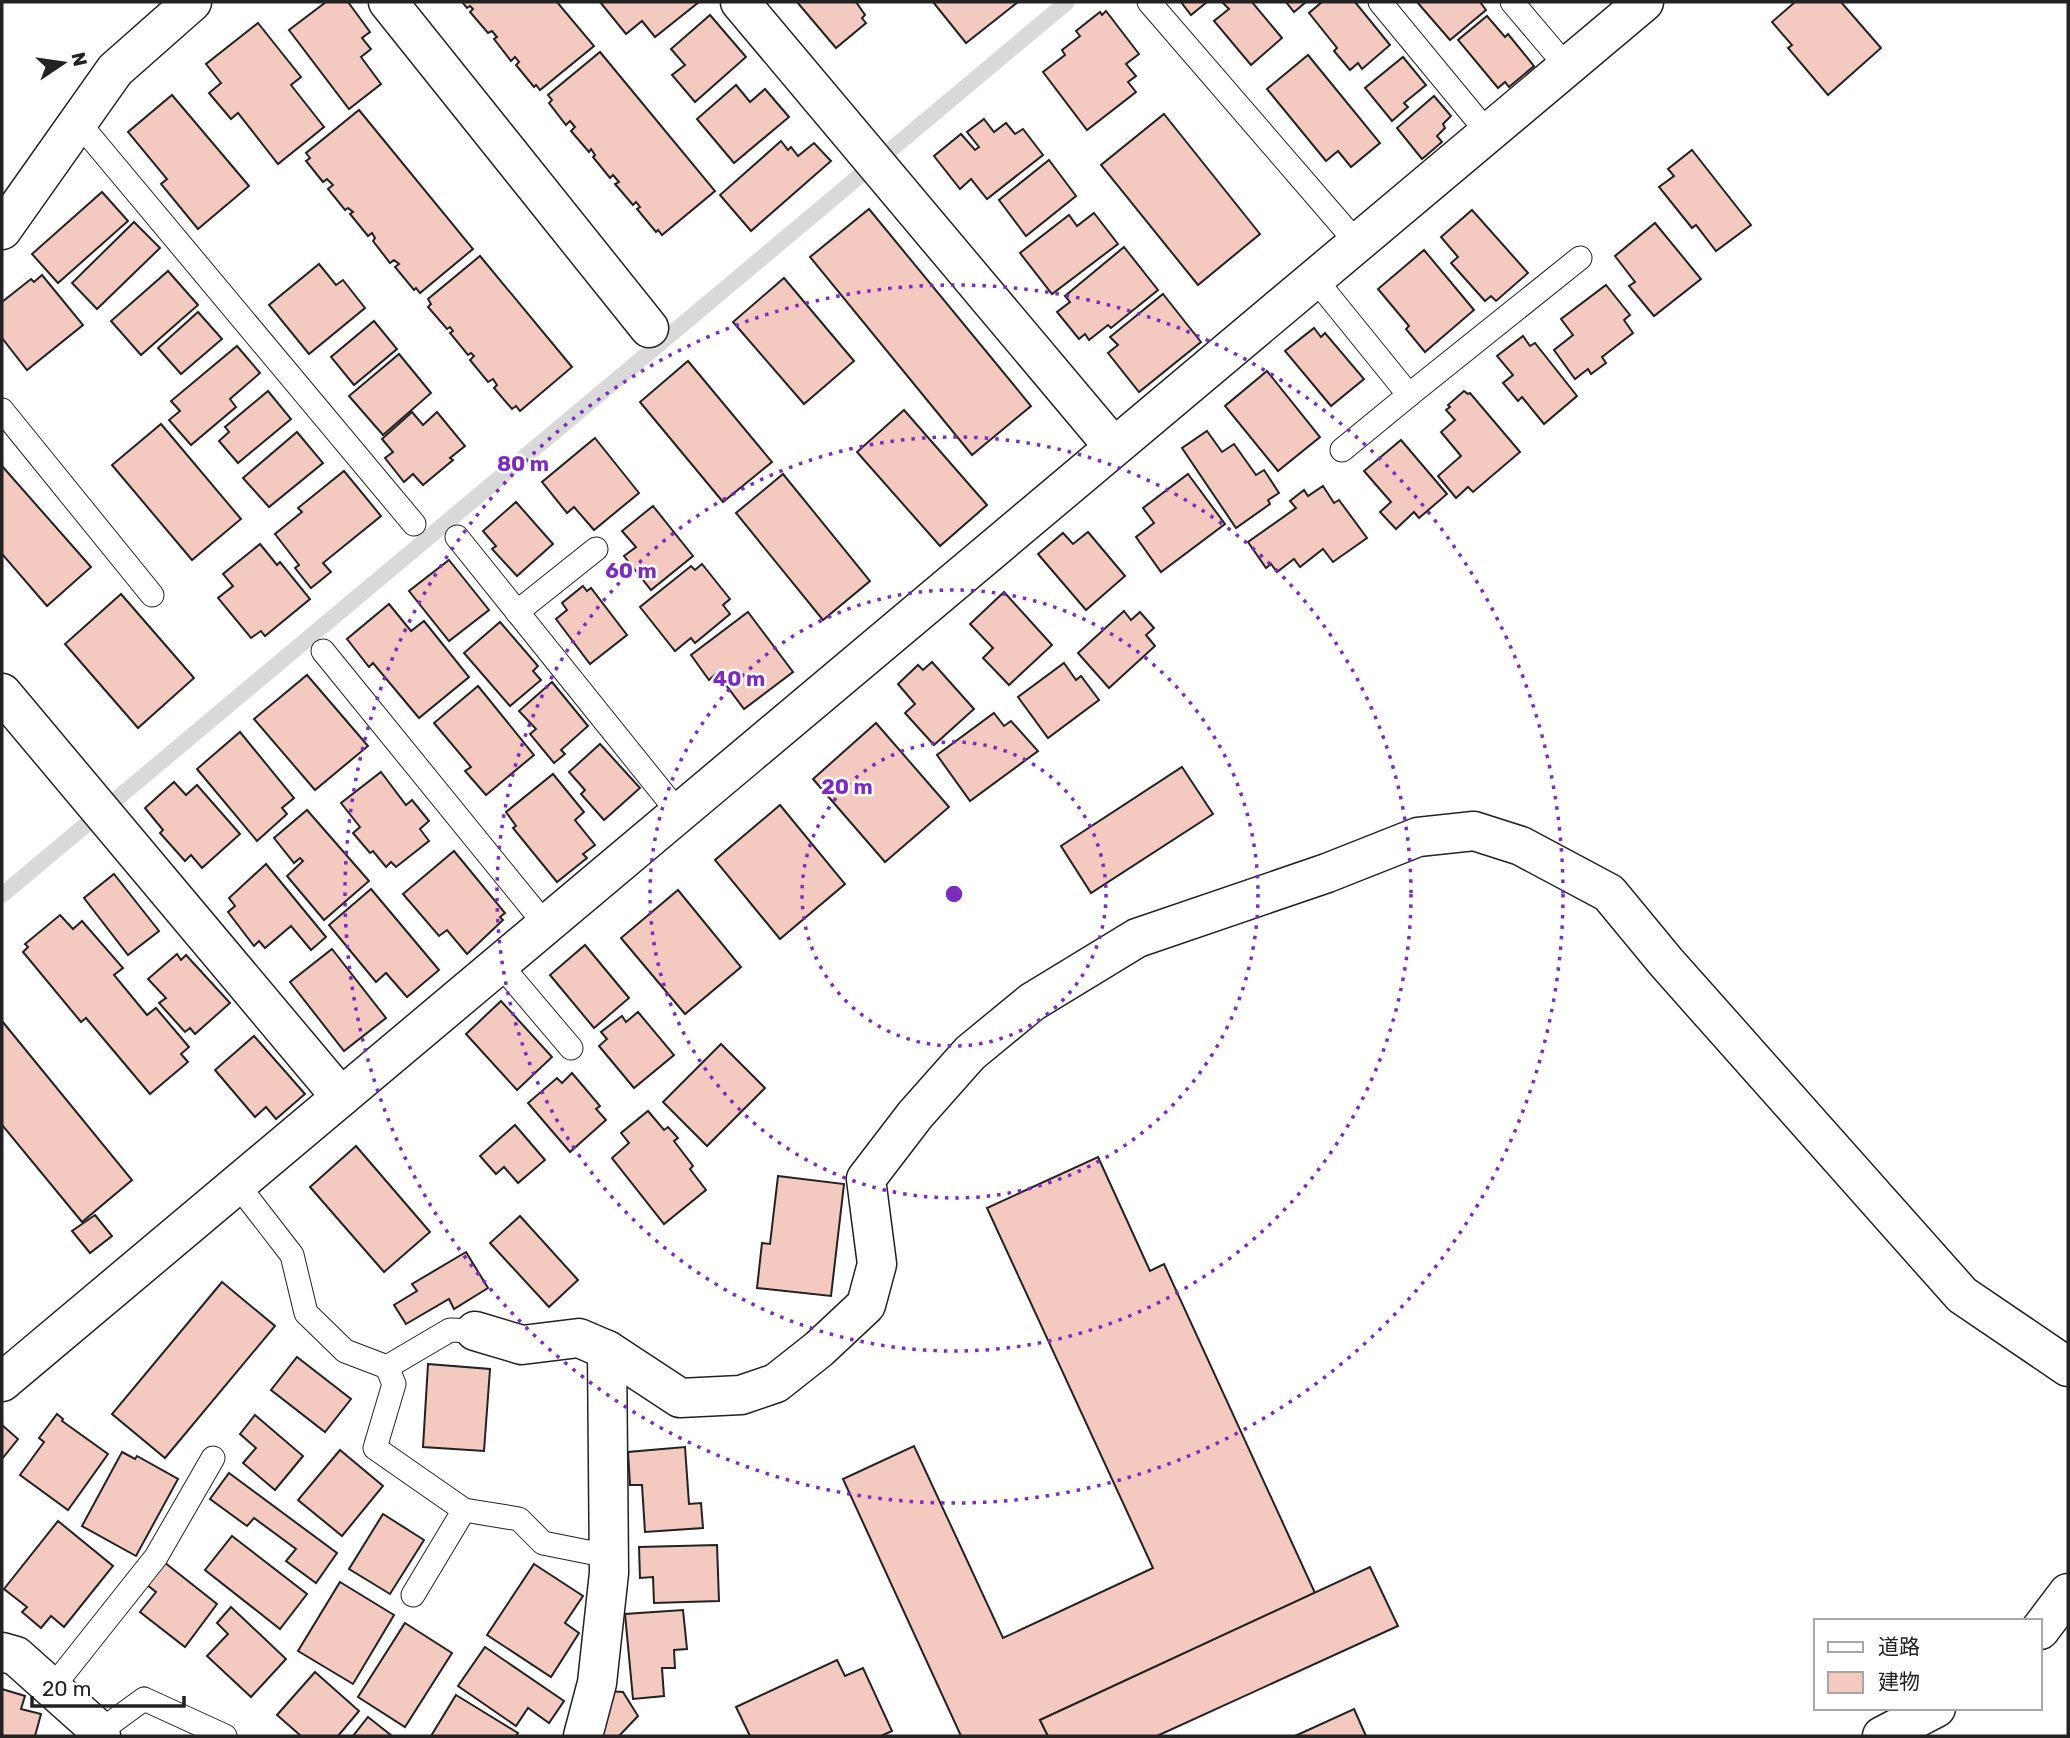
<svg xmlns="http://www.w3.org/2000/svg" width="2070" height="1738" font-family="Rubik,'Noto Sans JP',sans-serif">
<rect width="100%" height="100%" fill="#fff"/>
<g fill="none" stroke-linecap="round" stroke-linejoin="round">
<polyline stroke="#d9d9d9" stroke-width="16" points="2,895 1067,2"/>
</g>
<g fill="#f3c9c0" stroke="#222" stroke-width="2">
<polygon points="326,2 348,2 370,32 362,38 371,49 361,57 381,84 349,109 289,30"/>
<polygon points="462,2 557,2 594,46 540,90 536,85 534,87 516,65 519,62 515,57 511,61 494,39 497,37 492,31 488,33 470,12 473,9 470,6 467,8"/>
<polygon points="600,2 699,2 655,37 642,21 626,34"/>
<polygon points="797,2 856,2 865,15 862,18 866,23 836,48"/>
<polygon points="933,2 1018,2 966,43"/>
<polygon points="1181,2 1207,2 1191,15"/>
<polygon points="1222,2 1252,2 1282,38 1251,65 1214,21 1229,9"/>
<polygon points="1286,2 1306,2 1294,12"/>
<polygon points="1322,2 1355,2 1390,45 1362,69 1358,63 1350,70 1334,51 1337,48 1309,13"/>
<polygon points="1417,2 1480,2 1486,10 1450,40"/>
<polygon points="1795,2 1841,2 1881,48 1828,95 1788,48 1792,45 1772,22"/>
<polygon points="1106,11 1139,54 1126,64 1136,76 1128,82 1136,92 1087,130 1043,72 1065,55 1062,50 1080,36 1076,31 1100,12 1102,15"/>
<polygon points="710,15 746,57 695,102 672,75 685,65 671,49"/>
<polygon points="1487,16 1505,37 1508,34 1534,66 1509,87 1505,82 1498,88 1458,40"/>
<polygon points="258,23 301,77 291,85 324,127 278,164 238,113 231,119 209,93 221,83 206,64"/>
<polygon points="600,52 715,191 662,235 658,230 656,232 637,209 640,207 636,202 633,205 615,184 619,182 613,175 610,178 593,157 595,155 591,149 589,152 571,131 575,127 570,121 566,125 549,103 552,100 548,95"/>
<polygon points="1308,55 1380,143 1351,167 1338,151 1326,161 1267,89"/>
<polygon points="1403,57 1426,85 1404,103 1408,107 1392,121 1365,88"/>
<polygon points="736,85 750,102 765,89 789,117 734,163 697,119"/>
<polygon points="172,95 249,186 198,229 161,184 167,179 128,132"/>
<polygon points="1434,96 1451,116 1443,124 1445,128 1437,136 1442,142 1422,159 1397,128"/>
<polygon points="359,110 473,249 420,293 416,288 414,290 395,267 399,264 394,260 390,263 373,241 375,238 372,233 368,236 350,214 353,212 348,208 345,210 328,189 333,185 327,179 323,182 306,161 310,158 306,153"/>
<polygon points="1164,114 1260,234 1198,285 1101,165"/>
<polygon points="984,119 994,132 1006,123 1015,134 1023,129 1043,155 987,199 971,179 960,189 934,156 961,134 975,150 979,147 967,132"/>
<polygon points="781,141 788,150 791,147 798,156 814,143 831,161 751,231 720,195"/>
<polygon points="1692,150 1751,225 1716,251 1696,225 1692,228 1659,187 1674,176 1668,169"/>
<polygon points="1049,160 1076,196 1026,236 999,200"/>
<polygon points="102,192 128,221 58,283 32,254"/>
<polygon points="869,209 1031,406 972,455 810,257"/>
<polygon points="1472,210 1528,273 1496,301 1491,296 1485,301 1451,263 1458,257 1441,237"/>
<polygon points="1094,213 1118,244 1052,294 1020,253 1069,215 1077,226"/>
<polygon points="134,222 160,248 97,309 72,283"/>
<polygon points="1655,223 1701,279 1654,316 1629,286 1635,282 1615,256"/>
<polygon points="1124,247 1158,290 1111,328 1108,325 1089,340 1085,334 1079,339 1057,312 1070,302 1065,296"/>
<polygon points="1424,250 1474,310 1425,352 1406,329 1409,326 1378,289"/>
<polygon points="480,256 572,367 520,411 516,406 512,409 494,388 497,385 493,379 488,382 470,360 474,356 471,353 468,355 450,333 453,331 450,327 447,329 428,307 431,304 428,299"/>
<polygon points="319,264 336,285 343,280 365,308 309,354 269,305"/>
<polygon points="168,271 198,305 141,355 111,321"/>
<polygon points="42,275 83,325 27,370 2,338 2,302 31,279 34,282"/>
<polygon points="784,278 854,361 804,404 733,322"/>
<polygon points="1606,285 1630,315 1624,320 1633,333 1602,357 1606,363 1591,374 1588,369 1575,379 1554,350 1573,335 1561,319"/>
<polygon points="1163,294 1201,342 1139,392 1108,353 1118,345 1110,337"/>
<polygon points="198,312 222,339 181,374 158,348"/>
<polygon points="374,321 397,349 354,385 331,357"/>
<polygon points="1314,328 1321,337 1325,333 1364,379 1331,406 1285,351"/>
<polygon points="1523,336 1530,346 1535,343 1577,396 1544,424 1522,397 1518,401 1503,383 1513,375 1497,356"/>
<polygon points="237,346 260,373 230,399 236,407 191,445 169,420 180,411 171,401"/>
<polygon points="399,354 431,393 383,435 349,396"/>
<polygon points="688,361 772,462 723,502 640,402"/>
<polygon points="1267,371 1320,437 1278,471 1225,406"/>
<polygon points="268,391 291,419 238,463 219,441 229,432 225,427"/>
<polygon points="1464,391 1468,394 1470,393 1520,452 1473,492 1468,487 1456,498 1438,476 1461,456 1441,432 1455,420 1446,410 1450,407 1448,405"/>
<polygon points="904,410 987,505 940,546 857,452"/>
<polygon points="412,412 423,425 437,412 465,446 450,458 453,460 423,485 413,474 404,482 385,458 393,452 382,439"/>
<polygon points="161,424 241,519 192,560 112,465"/>
<polygon points="1207,431 1222,452 1234,444 1256,475 1264,470 1279,493 1268,500 1270,504 1236,528 1182,448"/>
<polygon points="297,432 323,463 269,507 243,478"/>
<polygon points="595,438 639,493 594,530 574,507 567,513 542,482"/>
<polygon points="1401,440 1447,494 1419,518 1414,512 1396,529 1380,512 1391,502 1364,471"/>
<polygon points="2,466 91,567 47,606 2,554"/>
<polygon points="344,471 381,516 323,563 331,572 311,588 295,568 299,565 275,534 302,512 298,508"/>
<polygon points="783,474 870,581 823,620 736,513"/>
<polygon points="1188,474 1225,524 1161,572 1136,537 1154,523 1143,508"/>
<polygon points="1323,486 1334,503 1339,500 1367,538 1333,562 1323,549 1300,567 1294,559 1277,572 1271,564 1266,568 1248,542 1296,508 1290,501 1304,490 1308,496"/>
<polygon points="516,502 553,544 517,576 492,549 496,546 483,531"/>
<polygon points="653,506 693,556 651,590 624,556 636,547 622,531"/>
<polygon points="1088,532 1125,576 1086,610 1038,554 1063,533 1073,544"/>
<polygon points="260,544 277,565 280,562 310,599 265,636 261,631 251,638 218,598 233,586 223,574"/>
<polygon points="449,560 489,610 449,641 409,591"/>
<polygon points="702,564 730,599 723,605 730,614 695,643 691,638 675,651 640,607 691,566 695,570"/>
<polygon points="583,586 587,591 591,588 627,635 590,664 556,619 567,610 562,603"/>
<polygon points="1004,592 1052,645 1009,685 983,658 993,648 970,624"/>
<polygon points="121,594 194,678 138,728 65,644"/>
<polygon points="389,604 411,631 424,621 469,677 419,718 373,663 369,667 347,639"/>
<polygon points="1124,611 1131,620 1140,612 1154,628 1146,635 1155,646 1109,688 1078,653"/>
<polygon points="748,612 793,672 744,709 717,673 709,680 691,655"/>
<polygon points="500,622 538,666 533,671 541,680 510,706 464,653"/>
<polygon points="932,662 974,709 934,745 905,713 915,704 898,684 918,665 923,670"/>
<polygon points="1064,663 1076,680 1081,676 1099,700 1048,738 1018,697"/>
<polygon points="307,675 368,746 315,790 254,719"/>
<polygon points="552,682 588,726 561,750 565,754 554,763 530,734 536,729 519,711"/>
<polygon points="478,686 534,755 486,795 465,771 471,767 434,723"/>
<polygon points="994,713 1004,726 1011,721 1038,751 970,801 937,755"/>
<polygon points="876,723 949,807 885,862 813,779"/>
<polygon points="240,732 294,798 282,808 287,814 257,841 197,769"/>
<polygon points="600,744 640,788 604,820 581,794 585,790 569,772"/>
<polygon points="1182,767 1213,814 1091,893 1061,846"/>
<polygon points="381,772 406,805 412,800 429,821 420,829 429,841 396,867 391,862 386,867 373,851 370,853 353,833 360,827 341,803"/>
<polygon points="553,774 584,812 575,820 595,845 583,854 587,858 557,882 513,828 516,826 506,812"/>
<polygon points="174,782 186,795 197,785 240,834 202,868 191,855 185,861 160,833 163,830 145,808"/>
<polygon points="780,805 845,884 780,939 715,860"/>
<polygon points="307,810 369,881 324,920 287,876 303,861 300,858 294,863 274,838"/>
<polygon points="454,851 505,913 500,917 503,920 467,954 447,930 439,936 403,894"/>
<polygon points="266,864 326,937 311,950 291,926 265,948 259,941 254,946 228,912 235,906 229,898"/>
<polygon points="114,874 159,931 128,955 84,898"/>
<polygon points="371,889 439,970 407,997 386,973 376,982 329,925"/>
<polygon points="678,890 741,967 685,1014 621,938"/>
<polygon points="60,915 73,929 82,921 123,968 114,975 147,1015 156,1008 189,1047 181,1054 188,1062 150,1094 86,1018 81,1022 23,952 28,947 25,944"/>
<polygon points="585,945 629,998 594,1028 550,975"/>
<polygon points="332,949 386,1018 344,1051 290,982"/>
<polygon points="177,954 181,960 186,955 230,1003 195,1034 190,1028 185,1032 159,1003 166,998 148,979"/>
<polygon points="501,1001 552,1057 517,1090 466,1034"/>
<polygon points="638,1012 674,1055 634,1088 599,1046 607,1039 601,1032 622,1016 626,1022"/>
<polygon points="2,1021 132,1180 82,1222 2,1125"/>
<polygon points="254,1036 305,1094 276,1119 266,1107 255,1117 215,1070"/>
<polygon points="721,1044 765,1088 707,1146 663,1102"/>
<polygon points="572,1073 600,1106 596,1109 606,1120 570,1152 528,1103 557,1078 562,1083"/>
<polygon points="648,1111 664,1130 668,1127 678,1138 674,1141 693,1166 690,1169 706,1190 664,1224 612,1158 629,1143 621,1133"/>
<polygon points="515,1125 545,1160 518,1183 504,1167 496,1174 480,1156"/>
<polygon points="356,1146 430,1232 384,1272 310,1187"/>
<polygon points="1098,1157 1150,1271 1164,1264 1315,1593 1040,1720 1048,1736 961,1736 843,1479 914,1446 1003,1638 1153,1568 987,1208"/>
<polygon points="778,1176 844,1184 831,1296 757,1288 762,1243 770,1244"/>
<polygon points="95,1215 112,1236 90,1253 72,1231"/>
<polygon points="520,1216 578,1280 549,1307 490,1243"/>
<polygon points="466,1252 488,1288 454,1309 449,1299 406,1324 394,1305 417,1291 412,1284"/>
<polygon points="222,1282 275,1326 165,1458 112,1414"/>
<polygon points="297,1357 351,1399 325,1432 271,1390"/>
<polygon points="428,1364 490,1369 484,1451 423,1447"/>
<polygon points="57,1414 63,1419 62,1421 108,1454 68,1510 20,1475 44,1442 39,1438"/>
<polygon points="255,1415 303,1456 275,1490 243,1463 256,1448 240,1434"/>
<polygon points="2,1425 18,1439 2,1459"/>
<polygon points="685,1447 689,1504 701,1503 703,1528 645,1532 642,1485 630,1485 628,1452"/>
<polygon points="340,1450 383,1486 342,1536 298,1500"/>
<polygon points="122,1452 135,1459 137,1456 178,1479 136,1556 82,1526"/>
<polygon points="229,1473 337,1553 316,1583 286,1561 296,1549 254,1518 247,1526 210,1499"/>
<polygon points="383,1514 424,1540 390,1594 349,1569"/>
<polygon points="58,1521 113,1566 64,1627 51,1616 41,1628 22,1612 27,1607 4,1589"/>
<polygon points="232,1536 307,1594 280,1629 205,1570"/>
<polygon points="717,1545 719,1601 654,1603 653,1577 640,1578 639,1547"/>
<polygon points="164,1562 217,1604 185,1647 140,1612 156,1592 146,1584"/>
<polygon points="534,1564 583,1596 565,1623 579,1633 551,1677 487,1635"/>
<polygon points="1370,1567 1398,1626 1157,1736 1048,1736 1040,1720"/>
<polygon points="340,1582 394,1615 353,1684 298,1651"/>
<polygon points="231,1607 286,1659 251,1697 207,1656 228,1634 217,1623"/>
<polygon points="683,1610 687,1649 674,1650 675,1668 662,1668 664,1696 633,1699 625,1614"/>
<polygon points="405,1623 452,1653 405,1727 358,1697"/>
<polygon points="485,1647 564,1701 549,1723 528,1708 516,1726 458,1686"/>
<polygon points="837,1660 845,1676 863,1668 892,1731 881,1736 750,1736 736,1707"/>
<polygon points="315,1672 359,1711 338,1736 301,1736 277,1715"/>
<polygon points="2,1689 25,1696 21,1709 41,1714 35,1736 2,1736"/>
<polygon points="607,1691 623,1692 638,1716 619,1736 594,1736"/>
<polygon points="456,1695 518,1733 516,1736 431,1736"/>
<polygon points="1354,1709 1366,1736 1295,1736"/>
<polygon points="368,1717 392,1736 353,1736"/>
</g>
<g fill="none" stroke-linecap="round" stroke-linejoin="round">
<g stroke="#222" stroke-width="25">
<g id="lane">
<polyline points="1149,2 1358,244"/>
<polyline points="1380,2 1488,133"/>
<polyline points="1512,2 1567,67"/>
<polyline points="78,122 414,524"/>
<polyline points="1315,279 1409,395 1580,258"/>
<polyline points="2,410 152,595"/>
<polyline points="1342,450 1409,395"/>
<polyline points="457,537 678,812"/>
<polyline points="517,612 596,549"/>
<polyline points="323,651 545,924"/>
<polyline points="499,963 571,1048"/>
<polyline points="237,1184 292,1255 306,1313 345,1351 387,1367 394,1384 375,1448 464,1510 519,1519 543,1543 608,1556"/>
<polyline points="387,1367 450,1330 475,1331"/>
<polyline points="413,1595 464,1510"/>
<polyline points="52,1688 156,1557 213,1458"/>
<polyline points="100,1731 144,1699 225,1736"/>
</g>
</g>
<g stroke="#222" stroke-width="41">
<g id="street">
<polyline points="388,2 649,328"/>
<polyline points="740,2 1113,446"/>
<polyline points="2,230 115,70 192,2"/>
<polyline points="2,693 341,1097"/>
<polyline points="475,1331 522,1345 579,1338 607,1350 680,1398 741,1395 776,1383 819,1349 866,1305 877,1264 866,1179 915,1115 970,1053 1032,1002 1137,938 1327,873 1418,837 1474,831 1521,846 1609,893 1666,962 1962,1295 2068,1367"/>
<polyline points="2,1382 1644,2"/>
<polyline points="2040,1630 2068,1593"/>
<polyline points="2,1652 16,1656 100,1731 101,1736"/>
<polyline points="583,1736 597,1683 609,1573 607,1350"/>
<polyline points="1882,1736 1936,1708"/>
</g>
</g>
<use href="#lane" stroke="#fff" stroke-width="23"/>
<use href="#street" stroke="#fff" stroke-width="38"/>
</g>
<g fill="none" stroke="#7b2cbf" stroke-width="3.5" stroke-dasharray="3.5 7">
<circle cx="954" cy="894" r="152"/>
<circle cx="954" cy="894" r="304"/>
<circle cx="954" cy="894" r="457"/>
<circle cx="954" cy="894" r="609"/>
</g>
<circle cx="954" cy="894" r="10" fill="#7b2cbf" stroke="#fff" stroke-width="3.5"/>
<g font-size="21" text-anchor="middle" font-weight="bold" fill="#7b2cbf" stroke="#fff" stroke-width="5" stroke-linejoin="round" paint-order="stroke">
<text x="523" y="471">80 m</text>
<text x="631" y="578">60 m</text>
<text x="739" y="686">40 m</text>
<text x="847" y="794">20 m</text>
</g>
<rect width="2070" height="1738" fill="none" stroke="#222222" stroke-width="7"/>
<rect x="1814" y="1619" width="228" height="91" fill="#ffffff" stroke="#a7a7a7" stroke-width="2"/>
<rect x="1828" y="1642" width="35" height="10" fill="#ffffff" stroke="#a7a7a7" stroke-width="2"/>
<text x="1878" y="1654" font-size="21" fill="#222222">道路</text>
<rect x="1828" y="1672" width="35" height="21" fill="#f3c9c0" stroke="#a7a7a7" stroke-width="2"/>
<text x="1878" y="1689" font-size="21" fill="#222222">建物</text>
<g transform="translate(63 63) rotate(77)" stroke="#ffffff" stroke-width="5" paint-order="stroke">
<path d="M0-5L12 26L0 18L-12 26Z" fill="#222222"/>
<text y="-10" font-size="19" font-weight="bold" text-anchor="middle" fill="#222222">N</text>
</g>
<path d="M32 1696v10h152v-10" fill="none" stroke="#222222" stroke-width="3.5"/>
<text x="42" y="1696" font-size="21" fill="#222222" stroke="#ffffff" stroke-width="5" paint-order="stroke">20 m</text>
</svg>
